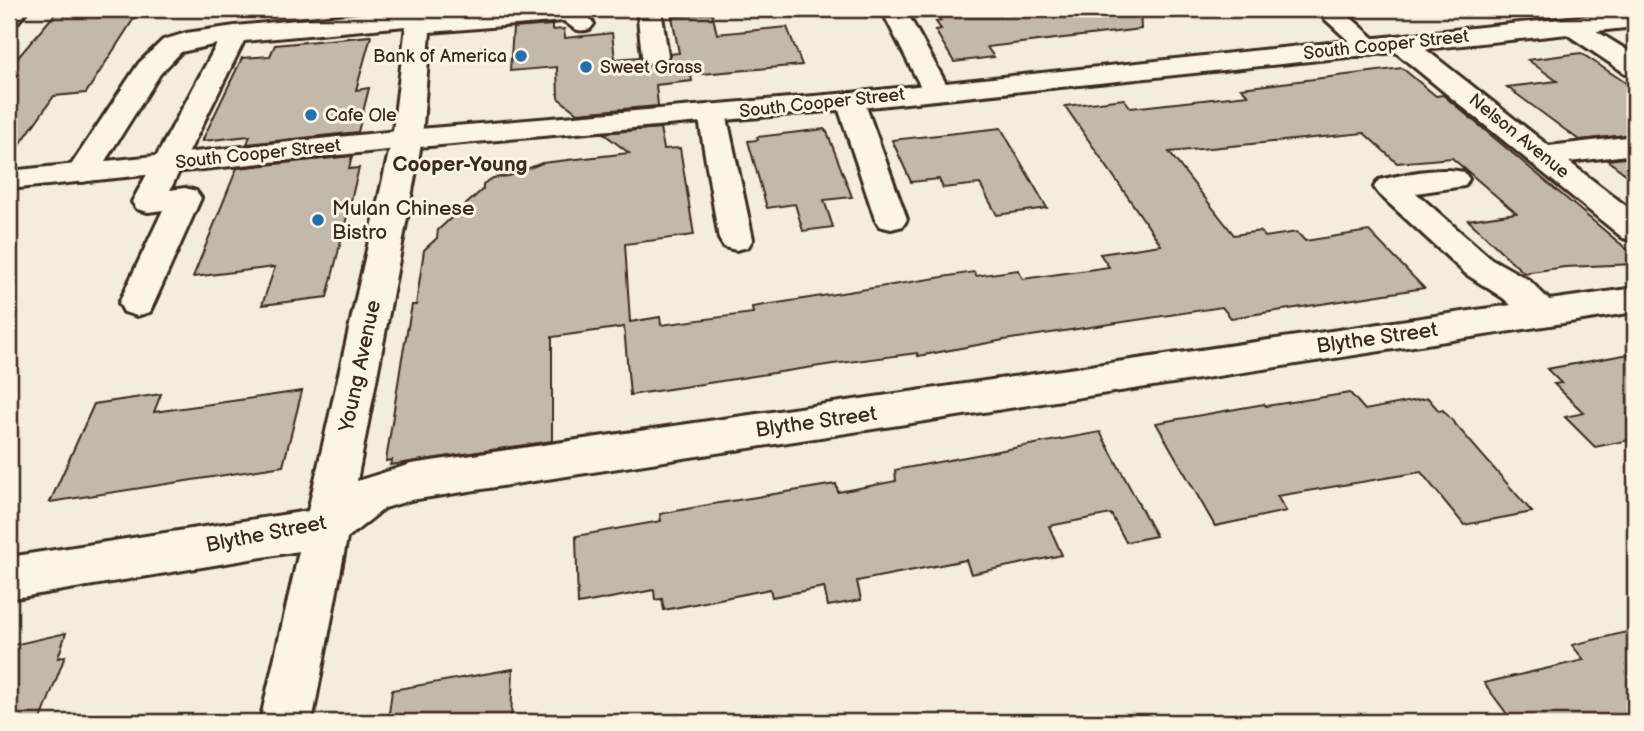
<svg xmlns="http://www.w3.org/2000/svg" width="1644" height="731" font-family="'Balsamiq Sans',sans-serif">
<rect width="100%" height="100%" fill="#f4eddd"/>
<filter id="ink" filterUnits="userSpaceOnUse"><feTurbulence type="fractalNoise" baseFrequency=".0143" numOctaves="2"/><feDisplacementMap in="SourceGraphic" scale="14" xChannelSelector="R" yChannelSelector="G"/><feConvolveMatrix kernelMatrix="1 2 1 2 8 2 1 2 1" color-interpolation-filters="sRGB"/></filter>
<g filter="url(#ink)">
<g fill="#c3b9aa" stroke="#3b2a1e" stroke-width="2">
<polygon points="59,9 140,9 86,93 54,96 9,160 9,68"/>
<polygon points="933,9 1140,9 1141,29 987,47 994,57 954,62 935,30 941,29 936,22 941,21"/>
<polygon points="712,13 717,34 787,27 802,65 691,75 692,81 656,85 658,106 577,113 558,98 557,67 510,71 513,28 552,25 552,30 564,29 565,38 612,33 615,59 640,57 645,65 656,67 666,63 670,54 679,53 672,17"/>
<polygon points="371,36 356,90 369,88 358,132 247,144 250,136 202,141 242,58 270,56 275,45"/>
<polygon points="1581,53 1635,89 1635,134 1579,140 1507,87 1557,81 1528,60"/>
<polygon points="1402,68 1436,96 1443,95 1635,256 1635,264 1565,267 1524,273 1468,220 1516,213 1452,158 1397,163 1364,133 1169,152 1234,235 1260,231 1265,237 1297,232 1305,241 1369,231 1424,288 1231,318 1222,307 1004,340 918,356 917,353 833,364 630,395 624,327 552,337 552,441 390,465 392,460 386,461 402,358 412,305 416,305 424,250 437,238 438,230 483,189 483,184 493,178 509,176 542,163 629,153 603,133 660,128 664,149 680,148 694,235 625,244 630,322 660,317 661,325 753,313 752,307 974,272 976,276 1018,270 1023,279 1109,267 1100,254 1161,245 1065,106 1124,99 1131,108 1248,95 1241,88"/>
<polygon points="1001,128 1047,208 997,215 980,184 943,188 939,179 911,182 892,140"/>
<polygon points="824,129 827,132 852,197 824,200 833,227 803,231 795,204 767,208 748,141 758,140 757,137"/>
<polygon points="352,156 349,169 359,168 327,297 262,305 275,267 193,277 237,168"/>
<polygon points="1635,157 1635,181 1607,160"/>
<polygon points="1635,353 1635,439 1595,447 1565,417 1584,413 1554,384 1561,383 1547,369"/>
<polygon points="302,391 283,466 50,502 94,404 161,394 154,412"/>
<polygon points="1350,393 1365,410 1428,398 1439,411 1443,410 1532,512 1464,525 1421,472 1277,496 1286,511 1215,526 1156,423 1264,404 1266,406"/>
<polygon points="1100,432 1156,536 1126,542 1111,514 1049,526 1062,555 971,574 966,560 857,581 861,600 828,606 824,587 772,597 770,589 664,610 662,599 655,600 654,590 578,604 576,536 661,521 660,514 713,504 836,484 838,492 896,481 895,470"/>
<polygon points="1635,630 1635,722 1513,722 1484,683 1584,660 1572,645"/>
<polygon points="66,633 58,658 65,656 40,722 9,722 9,646"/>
<polygon points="513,669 511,722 388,722 392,690"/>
</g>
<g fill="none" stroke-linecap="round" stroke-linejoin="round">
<g stroke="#3b2a1e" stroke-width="6">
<g id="minor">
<polygon points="9,9 28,9 18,22 9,24"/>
<path d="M408,9H432V17L529,9H578L584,11L594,24L590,29C576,33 574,28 564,21L430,32L422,139L357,481L411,464L1511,305L1503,298L1466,274L1379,194L1374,187L1379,180C1404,174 1439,166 1464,172L1469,179L1464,186L1416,193L1490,258L1529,280L1549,300L1635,288V312L411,500L385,508L347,538L312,722H260L299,551L9,599V557L308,511L392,139L406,26L244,41L170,190L185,188L196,191L201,198L150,312L137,316L124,312L119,303L163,210L148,212L137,209L132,202L217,44L181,52L160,74L93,180L82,182L71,180L66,173L139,63L163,40L186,33L235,26Z"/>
<polygon points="637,9 661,9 668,56 664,62 655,64 646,62 642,56"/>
<polygon points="881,9 905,9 950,91 946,97 936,99 926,97"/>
<polygon points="1314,9 1341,9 1384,47 1380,53 1371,55 1362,53"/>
<polygon points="1571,18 1580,21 1635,55 1635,75 1625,73 1562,31 1558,26 1562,21"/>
<polygon points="1402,36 1411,38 1549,146 1635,136 1635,154 1569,162 1635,213 1635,241 1623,238 1393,50 1389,44 1393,38"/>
<polygon points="850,93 860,95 864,101 907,219 903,226 891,229 879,226 875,219 836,101 840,95"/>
<polygon points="712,104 722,107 726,113 753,239 748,247 736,250 724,247 719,239 698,113 702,107"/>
</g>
</g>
<g stroke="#3b2a1e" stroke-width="6">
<polygon id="major" points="1635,11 1635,27 850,109 407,148 9,189 9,171 407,130 850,93"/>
</g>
<use href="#minor" fill="#fcf5e5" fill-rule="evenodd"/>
<use href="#major" fill="#fcf5e5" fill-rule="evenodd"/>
</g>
</g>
<g fill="#1f6fb2" stroke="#fcf5e5" stroke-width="2.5">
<circle cx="521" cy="56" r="7"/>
<circle cx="586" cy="67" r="7"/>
<circle cx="311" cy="115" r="7"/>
<circle cx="318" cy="220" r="7"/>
</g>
<g text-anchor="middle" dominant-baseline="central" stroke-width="6" stroke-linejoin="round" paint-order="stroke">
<g font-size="18" fill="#3b2a1e" stroke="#fcf5e5">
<text transform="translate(1386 45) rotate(-6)">South Cooper Street</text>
<text transform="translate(822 103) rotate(-6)">South Cooper Street</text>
<text transform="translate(1519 136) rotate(39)">Nelson Avenue</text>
<text transform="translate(258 154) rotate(-6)">South Cooper Street</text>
</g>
<g font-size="18" fill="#3b2a1e" stroke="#fcf5e5" text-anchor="start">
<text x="507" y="56" text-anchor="end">Bank of America</text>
<text x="600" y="67">Sweet Grass</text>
<text x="325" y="115">Cafe Ole</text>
</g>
<g font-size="21" font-weight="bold" fill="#3b2a1e" stroke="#fcf5e5">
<text x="460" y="164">Cooper-Young</text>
</g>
<g font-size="21" fill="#3b2a1e" stroke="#fcf5e5" text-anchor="start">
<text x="332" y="208">Mulan Chinese<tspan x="332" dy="24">Bistro</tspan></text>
</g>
<g font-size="21" fill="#3b2a1e" stroke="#fcf5e5">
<text transform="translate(1377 338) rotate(-8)">Blythe Street</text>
<text transform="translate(360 366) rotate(-78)">Young Avenue</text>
<text transform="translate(816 422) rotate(-8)">Blythe Street</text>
<text transform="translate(266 534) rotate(-11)">Blythe Street</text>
</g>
</g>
<rect width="1644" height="731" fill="none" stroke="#fcf5e5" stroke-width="35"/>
<rect x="18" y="18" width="1609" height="696" fill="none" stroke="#3b2a1e" stroke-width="2.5" filter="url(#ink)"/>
</svg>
